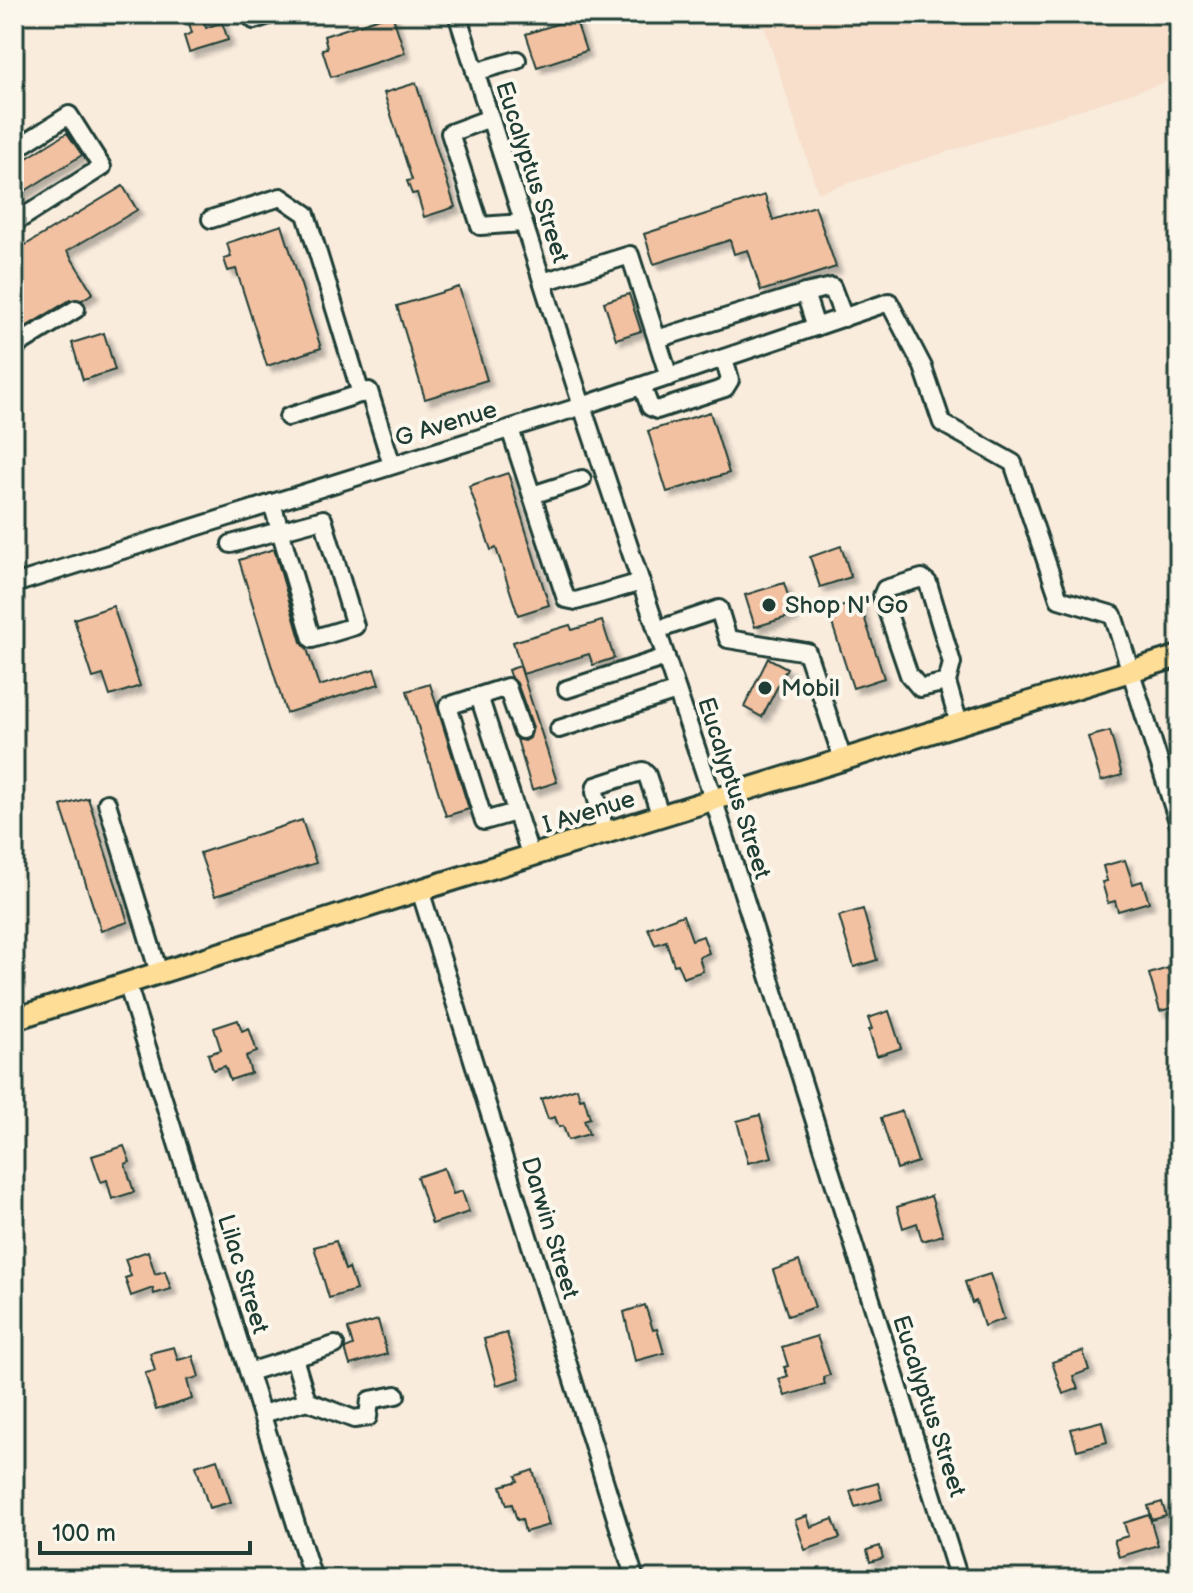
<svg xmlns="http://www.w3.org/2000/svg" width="1193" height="1593" font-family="'Balsamiq Sans',sans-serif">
<defs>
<filter id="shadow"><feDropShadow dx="5.5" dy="5.5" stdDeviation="2" flood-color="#0004"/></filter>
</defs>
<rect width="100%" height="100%" fill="#f9ecdd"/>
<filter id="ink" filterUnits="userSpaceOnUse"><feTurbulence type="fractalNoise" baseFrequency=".0125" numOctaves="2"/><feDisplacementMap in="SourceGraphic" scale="16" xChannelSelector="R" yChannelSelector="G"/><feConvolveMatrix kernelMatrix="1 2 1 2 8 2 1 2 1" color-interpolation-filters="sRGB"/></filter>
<g filter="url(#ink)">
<polygon fill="#f7dfcb" points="760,14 1179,14 1179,78 818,193"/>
<g fill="#f2c1a2" stroke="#1f3d34" stroke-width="2" filter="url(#shadow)">
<polygon points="186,14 201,14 206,28 222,22 228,40 189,52 184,36 192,33"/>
<polygon points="392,14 405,53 331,77 322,49 327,48 324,36"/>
<polygon points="575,18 586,51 537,67 526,34"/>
<polygon points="416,83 455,207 424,217 417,193 412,194 407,181 412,180 384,93"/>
<polygon points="67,133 82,155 14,198 14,166"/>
<polygon points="123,186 137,210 67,251 93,293 82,300 70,300 14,334 14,252"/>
<polygon points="765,195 773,220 815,206 836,267 761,291 748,250 734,254 730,240 654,264 644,234"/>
<polygon points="282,225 321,348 267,366 236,269 228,271 224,259 231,257 227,243"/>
<polygon points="459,287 487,380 425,399 397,306"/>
<polygon points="629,294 641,331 616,339 604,302"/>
<polygon points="104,333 115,370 83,380 72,343"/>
<polygon points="710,412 729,473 667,492 648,431"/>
<polygon points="508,473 549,605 518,615 496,548 491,550 469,486"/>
<polygon points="841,546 851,577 820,587 810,557"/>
<polygon points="274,549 301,642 307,649 319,686 374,669 379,684 286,713 239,560"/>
<polygon points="784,583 794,615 755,627 745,595"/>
<polygon points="859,601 884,678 853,688 828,611"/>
<polygon points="113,606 140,686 110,696 103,675 93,678 74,619"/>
<polygon points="602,621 614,658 593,665 589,654 523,674 513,642 570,625 572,630"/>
<polygon points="768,658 787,668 762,717 744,707"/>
<polygon points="520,666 557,782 532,790 517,739 525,741 530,738 533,727 517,683 510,676 508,670"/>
<polygon points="430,684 469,809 446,816 407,691"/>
<polygon points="1110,731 1122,775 1101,781 1088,737"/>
<polygon points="88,798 128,922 101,931 61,806"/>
<polygon points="302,820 316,863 215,896 200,853"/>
<polygon points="1125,860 1133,884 1142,881 1149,902 1118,911 1115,901 1108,903 1102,882 1107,881 1103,866"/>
<polygon points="863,909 877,960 854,967 839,916"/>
<polygon points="683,915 692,940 703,936 709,953 699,957 703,971 683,978 678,964 674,965 666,941 655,945 648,928"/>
<polygon points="1168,968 1179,1006 1160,1011 1149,974"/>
<polygon points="889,1011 901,1048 877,1056 869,1030 872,1029 868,1018"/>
<polygon points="238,1020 242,1031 249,1028 257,1052 246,1056 251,1073 230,1080 225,1066 213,1070 208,1054 221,1050 214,1028"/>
<polygon points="577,1088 580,1099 584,1098 590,1118 584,1120 589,1134 568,1140 563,1126 559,1127 555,1117 548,1119 541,1099"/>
<polygon points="902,1111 918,1162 897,1169 881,1118"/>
<polygon points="760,1115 772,1157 748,1163 737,1121"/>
<polygon points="124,1146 130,1162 125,1164 134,1192 112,1199 107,1180 101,1182 92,1156"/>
<polygon points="444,1168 453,1194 462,1191 469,1212 432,1224 417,1177"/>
<polygon points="931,1196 943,1235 922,1241 917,1223 903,1228 897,1207"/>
<polygon points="336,1241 345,1270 349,1268 356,1290 329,1298 314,1247"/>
<polygon points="148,1251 155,1274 165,1271 171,1289 154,1294 153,1288 131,1296 125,1278 131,1276 125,1259"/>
<polygon points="799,1261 815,1307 788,1316 773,1270"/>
<polygon points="990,1274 1004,1319 984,1326 976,1301 972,1303 965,1282"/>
<polygon points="645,1305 653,1330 657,1329 664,1353 635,1361 624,1312"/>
<polygon points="378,1320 387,1354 350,1365 345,1349 353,1346 348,1329"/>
<polygon points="507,1333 520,1378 497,1385 484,1339"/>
<polygon points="817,1336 830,1375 823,1377 825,1384 785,1396 779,1379 788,1376 784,1367 788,1366 782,1347"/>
<polygon points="174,1347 178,1360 193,1356 199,1377 187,1380 192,1399 156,1410 145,1373 155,1371 150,1353"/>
<polygon points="1083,1351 1089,1370 1073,1376 1078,1389 1063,1394 1052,1362"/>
<polygon points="1102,1421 1107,1442 1077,1450 1071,1429"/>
<polygon points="217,1459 231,1502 209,1508 196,1466"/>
<polygon points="533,1470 549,1525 525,1532 522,1519 517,1520 512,1504 507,1505 501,1486 518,1481 516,1476"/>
<polygon points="878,1483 882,1499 855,1507 850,1491"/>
<polygon points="1162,1502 1166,1516 1152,1520 1148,1506"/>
<polygon points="1149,1515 1158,1545 1119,1557 1114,1540 1128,1536 1124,1523"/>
<polygon points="807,1516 811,1527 833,1519 840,1538 805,1550 795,1520"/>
<polygon points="880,1546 883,1558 870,1562 867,1550"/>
</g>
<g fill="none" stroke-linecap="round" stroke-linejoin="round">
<g stroke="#1f3d34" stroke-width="22">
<g id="minor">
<polyline points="249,14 254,20 272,14"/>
<polyline points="457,14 582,406 714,801 959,1579"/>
<polyline points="475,72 517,60"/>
<polyline points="490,118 450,133 480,226 523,223"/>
<polyline points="14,150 69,115 102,167 14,223"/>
<polyline points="211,219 281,197 306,214 361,394"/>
<polyline points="543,282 630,255 669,377"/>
<polyline points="805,293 832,287 844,318"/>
<polyline points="657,339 805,293 816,327"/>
<polyline points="14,347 76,309"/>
<polyline points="642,386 650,407 657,410 725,388 730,380 724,358"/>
<polyline points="288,417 369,391 392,465"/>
<polyline points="510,429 566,599 576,601 641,582"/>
<polyline points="532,495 582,479"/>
<polyline points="231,544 323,519 355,626 312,639 272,503"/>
<polyline points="14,584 582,406 889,302 923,367 942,423 1013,463 1059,599 1113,615 1179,825"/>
<polyline points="657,630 719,609 728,639 807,652 843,760"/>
<polyline points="947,682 920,688 909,675 882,596 885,589 922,578 928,583 952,663 947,682 959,724"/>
<polyline points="567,689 666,657"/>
<polyline points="479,696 448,706 484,821 516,812"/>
<polyline points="559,729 677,691"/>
<polyline points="522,730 507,687 479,696 531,857"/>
<polyline points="107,803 159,973"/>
<polyline points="606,835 595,792 596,786 602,784 643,771 647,775 661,817"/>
<polyline points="420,890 635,1579"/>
<polyline points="127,983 313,1579"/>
<polyline points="249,1372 335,1345"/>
<polyline points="307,1401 354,1419 368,1417 370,1400 396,1395"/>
<polyline points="262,1414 307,1401 294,1358"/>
</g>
</g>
<g stroke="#1f3d34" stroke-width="26">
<polyline id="major" points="14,1019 420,890 1179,656"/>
</g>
<use href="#minor" stroke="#fbf7ec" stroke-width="16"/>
<use href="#major" stroke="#fedd96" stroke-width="20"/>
</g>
</g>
<g fill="#1f3d34" stroke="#fbf7ec" stroke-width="3">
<circle cx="769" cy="605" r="8"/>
<circle cx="765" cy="688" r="8"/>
</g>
<g text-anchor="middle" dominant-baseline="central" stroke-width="8" stroke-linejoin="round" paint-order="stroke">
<g font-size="24" fill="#1f3d34" stroke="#fbf7ec">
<text transform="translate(532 172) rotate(72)">Eucalyptus Street</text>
<text transform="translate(446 424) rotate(-17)">G Avenue</text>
<text transform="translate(734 788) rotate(72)">Eucalyptus Street</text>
<text transform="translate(589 812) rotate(-17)">I Avenue</text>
<text transform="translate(550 1228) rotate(73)">Darwin Street</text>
<text transform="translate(243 1274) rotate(73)">Lilac Street</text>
<text transform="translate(929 1406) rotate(72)">Eucalyptus Street</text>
</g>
<g font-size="24" fill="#1f3d34" stroke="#fbf7ec" text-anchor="start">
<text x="785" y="605">Shop N' Go</text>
<text x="781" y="688">Mobil</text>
</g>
</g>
<rect width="1193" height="1593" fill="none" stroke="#fbf7ec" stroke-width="48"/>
<rect x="24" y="24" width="1145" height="1545" fill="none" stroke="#1f3d34" stroke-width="3" filter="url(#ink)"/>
<path d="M40 1541v12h210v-12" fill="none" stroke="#1f3d34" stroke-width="4"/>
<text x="52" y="1541" font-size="24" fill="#1f3d34" stroke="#fbf7ec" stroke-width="6" paint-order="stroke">100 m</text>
</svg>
